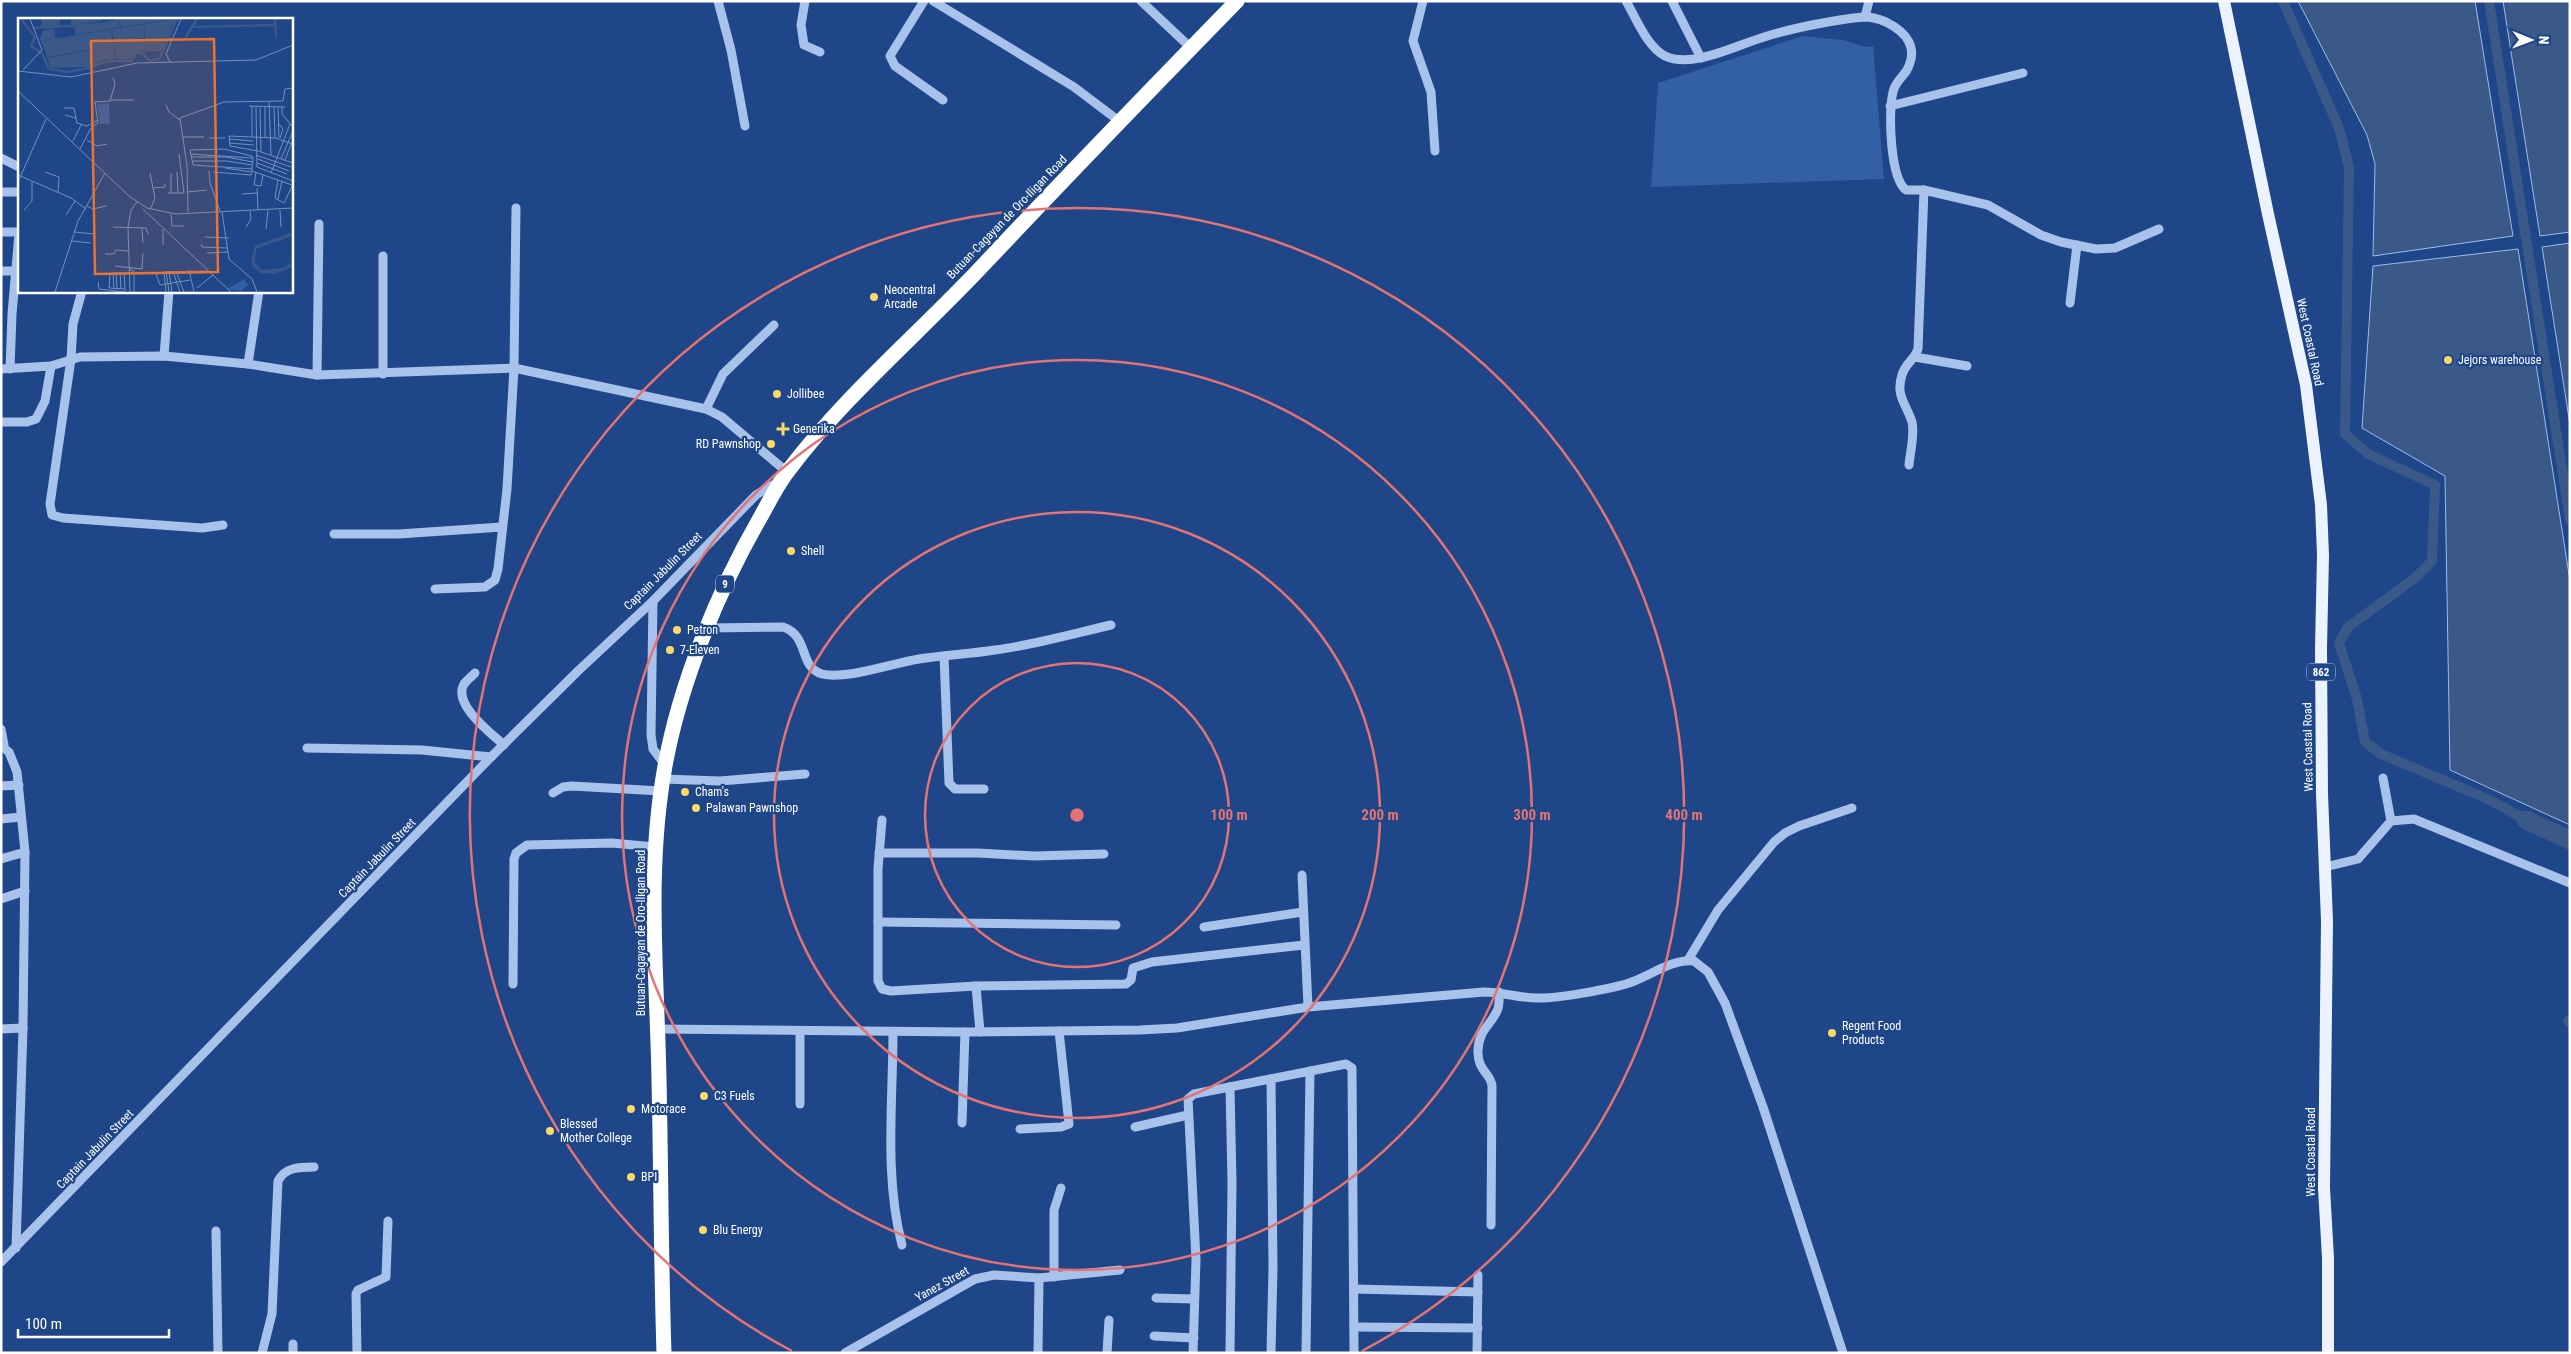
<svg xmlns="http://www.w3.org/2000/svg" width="2571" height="1354" font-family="'Roboto Condensed',sans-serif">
<rect width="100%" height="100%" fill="#1e4688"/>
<polygon fill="#325fa6" points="1803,36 1842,40 1866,47 1873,46 1884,179 1651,187 1658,83"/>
<g fill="#3a5888" stroke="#9cbced">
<polygon points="2298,1 2475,1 2513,236 2373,256 2375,164 2367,135"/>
<polygon points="2503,1 2570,1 2570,232 2540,236"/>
<polygon points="2570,243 2570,425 2542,247"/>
<polygon points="2518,249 2570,581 2570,825 2450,770 2445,476 2362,428 2373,266"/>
</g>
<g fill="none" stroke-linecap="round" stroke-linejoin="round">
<g stroke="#3a5888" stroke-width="10">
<polyline points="2283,1 2339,128 2349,167 2345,434 2368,454 2435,485 2432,561 2415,578 2348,627 2339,643 2357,699 2365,742 2381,754 2488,799 2526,820"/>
<polyline points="2489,1 2570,520"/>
<polyline points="2568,1021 2570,1023"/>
</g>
<polyline stroke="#3a5888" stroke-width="19" points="2526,820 2570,840"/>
<g stroke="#a8c2eb" stroke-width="9">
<polyline points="718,1 731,50 745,126"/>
<polyline points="805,1 801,25 804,45 820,52"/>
<polyline points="924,1 890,56 895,66 943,100"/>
<polyline points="933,1 1074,87 1119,121"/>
<polyline points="1141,1 1191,48"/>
<polyline points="1423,1 1413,41 1431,92 1435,151"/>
<path d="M1626,1C1636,18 1647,47 1665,56C1692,69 1737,45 1764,37C1788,29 1838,19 1864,17C1871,17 1879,19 1886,22C1906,32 1919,47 1907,70C1902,78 1895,82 1893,92C1888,112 1890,178 1906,190H1924L1988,205L2041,235L2061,242L2096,249L2115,248L2159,229"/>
<polyline points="1672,1 1701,58"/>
<polyline points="1865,17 1869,1"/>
<polyline points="1890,106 2023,73"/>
<polyline points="1,158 19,167"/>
<polyline points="1,192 19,192"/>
<polyline points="1,232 19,232"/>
<polyline points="383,256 383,374"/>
<polyline points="1,271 16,271"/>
<polyline points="82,291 73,324 71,359 50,504 52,515 63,518 202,528 223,525"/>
<polyline points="2070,303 2077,245"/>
<polyline points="164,356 169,291"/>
<polyline points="1915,357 1967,366"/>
<polyline points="248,364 259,291"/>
<polyline points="1,369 51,366 80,357 164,356 248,364 317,375 514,368 706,409 722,417 787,472"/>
<polyline points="10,369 12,314 19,234"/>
<polyline points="317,375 319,224"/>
<polyline points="706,409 723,374 774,325"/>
<polyline points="1,422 27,422 36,419 45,401 51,366"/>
<path d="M1909,465C1910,453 1915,434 1912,422C1907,405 1895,396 1902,375C1905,364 1914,360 1918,349L1924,190"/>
<polyline points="334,534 399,534 502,527"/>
<polyline points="435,589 485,587 495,580 498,569 507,489 514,368 516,208"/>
<polyline points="653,601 651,735 653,749 665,765"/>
<path d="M708,628L783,627C810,636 798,667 822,674C846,680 893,663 919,659C944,655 970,654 995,650C1034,645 1072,634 1111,625"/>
<polyline points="944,656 949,783 955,789 984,789"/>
<path d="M475,673C472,676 467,680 464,684C452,704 491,733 504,745"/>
<polyline points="1,729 4,745"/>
<polyline points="1,746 9,752 17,772 25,852 23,1028 16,1248"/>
<polyline points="307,748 422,750 491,757"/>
<polyline points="2383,778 2391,821"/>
<polyline points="663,779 720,781 805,774"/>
<polyline points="1,786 19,785"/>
<polyline points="553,793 563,787 572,786 661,791"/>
<polyline points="1,819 21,817"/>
<polyline points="882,820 878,869 878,981 882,989 891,991 976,986 1126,984 1131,980 1133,968 1152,962 1304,945"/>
<polyline points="879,853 978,853 1034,856 1104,854"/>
<polyline points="1,859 25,852"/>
<polyline points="2325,867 2358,859 2391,821 2414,819 2570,883"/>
<polyline points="1302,875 1308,1007"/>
<polyline points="1,899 25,891"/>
<polyline points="878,922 1116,925"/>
<polyline points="1204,927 1303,912"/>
<polyline points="1688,960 1718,910 1774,842 1785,833 1799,826 1852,808"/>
<polyline points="513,984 514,859 516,853 527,845 612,843 655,847"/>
<polyline points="976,986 980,1032"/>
<polyline points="1,1029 23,1028"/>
<path d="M656,1029L965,1032L1140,1030L1177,1028L1308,1007L1484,992C1502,992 1519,998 1537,998C1555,999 1611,989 1629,983C1648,977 1673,958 1694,961L1708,972L1725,1003L1763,1107L1843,1353"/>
<path d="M893,1032C893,1102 884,1176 902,1245"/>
<polyline points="1271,1079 1273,1268 1271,1353"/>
<polyline points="800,1104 800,1031"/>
<polyline points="962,1123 965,1032"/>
<polyline points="1135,1127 1188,1115"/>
<polyline points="1020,1129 1061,1127 1069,1124 1059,1031"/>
<path d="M1491,1225L1492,1086C1491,1073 1477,1071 1478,1050C1479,1030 1490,1026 1497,1011C1500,1006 1499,998 1499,992"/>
<polyline points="216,1231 218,1353"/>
<polyline points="1,1262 491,757 579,670 653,601 756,495 770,486 779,483"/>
<polyline points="1054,1277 1054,1210 1061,1188"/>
<polyline points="1354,1289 1478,1292"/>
<polyline points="1156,1298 1194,1299"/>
<polyline points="1354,1327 1478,1328"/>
<polyline points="1154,1336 1194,1338"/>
<path d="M262,1353L272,1314L278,1181C285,1167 300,1167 314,1167"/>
<polyline points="293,1353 293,1344"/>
<polyline points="357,1353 356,1294 358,1290 386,1277 388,1221"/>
<polyline points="845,1353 975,1279 994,1275 1039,1278 1120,1270"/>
<polyline points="1038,1353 1039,1278"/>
<polyline points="1107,1353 1109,1320"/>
<polyline points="1193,1353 1196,1260 1188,1099 1194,1094 1346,1064 1352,1068 1354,1353"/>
<polyline points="1230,1353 1232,1183 1230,1087"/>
<polyline points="1306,1353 1310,1071"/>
<polyline points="1477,1353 1478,1275"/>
</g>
<polyline stroke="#edf3fe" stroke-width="12" points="2224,1 2268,214 2306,385 2321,505 2323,555 2321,648 2322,794 2327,921 2324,1188 2328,1258 2328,1353"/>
<path stroke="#fff" stroke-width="15" d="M664,1353C661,1261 661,1170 659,1079C657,974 646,870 665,766C680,683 718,591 760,518C769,502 777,485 788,471C846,394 922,331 987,261C1070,173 1153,87 1237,1"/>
</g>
<g fill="none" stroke="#e47373" stroke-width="2.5">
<circle cx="1077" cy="815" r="152"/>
<circle cx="1077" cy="815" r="303"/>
<circle cx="1077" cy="815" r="455"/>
<path d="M792 1351A607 607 0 1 1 1362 1351"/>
</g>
<g fill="#fad968" stroke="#1e4688" stroke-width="2">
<circle cx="874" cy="297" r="5"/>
<circle cx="2448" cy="360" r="5"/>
<circle cx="777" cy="394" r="5"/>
<path d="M780.5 421.5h5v5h5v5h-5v5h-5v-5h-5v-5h5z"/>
<circle cx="771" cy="444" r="5"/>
<circle cx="791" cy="551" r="5"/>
<circle cx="677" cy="630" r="5"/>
<circle cx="670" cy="650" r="5"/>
<circle cx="685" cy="792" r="5"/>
<circle cx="696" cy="808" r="5"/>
<circle cx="1832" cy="1033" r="5"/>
<circle cx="704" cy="1096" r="5"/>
<circle cx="631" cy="1109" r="5"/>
<circle cx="550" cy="1131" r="5"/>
<circle cx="631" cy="1177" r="5"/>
<circle cx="703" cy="1230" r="5"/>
</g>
<g text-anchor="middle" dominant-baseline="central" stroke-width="4.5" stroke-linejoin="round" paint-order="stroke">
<g fill="#1e4688" stroke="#bcc8db" stroke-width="1">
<rect x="716" y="575.5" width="18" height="17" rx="4"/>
<rect x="2307" y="663.5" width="28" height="17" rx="4"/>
</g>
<g font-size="11" font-weight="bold" fill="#fff">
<text x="725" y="584">9</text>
<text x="2321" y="672">862</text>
</g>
<g font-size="12" fill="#fff" stroke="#1e4688">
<text transform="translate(1007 217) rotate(-46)">Butuan-Cagayan de Oro-Iligan Road</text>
<text transform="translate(2310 342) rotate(78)">West Coastal Road</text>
<text transform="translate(663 571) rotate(-45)">Captain Jabulin Street</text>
<text transform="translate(2308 747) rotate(-91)">West Coastal Road</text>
<text transform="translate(377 858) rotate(-46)">Captain Jabulin Street</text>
<text transform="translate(641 933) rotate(-90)">Butuan-Cagayan de Oro-Iligan Road</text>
<text transform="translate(95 1149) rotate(-46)">Captain Jabulin Street</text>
<text transform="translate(2311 1152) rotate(-90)">West Coastal Road</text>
<text transform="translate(942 1284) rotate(-29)">Yanez Street</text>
</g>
<g font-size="12" fill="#fff" stroke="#1e4688" text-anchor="start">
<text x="884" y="290">Neocentral<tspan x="884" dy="14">Arcade</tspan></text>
<text x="2458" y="360">Jejors warehouse</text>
<text x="787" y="394">Jollibee</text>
<text x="793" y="429">Generika</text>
<text x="761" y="444" text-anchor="end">RD Pawnshop</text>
<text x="801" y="551">Shell</text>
<text x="687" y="630">Petron</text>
<text x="680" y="650">7-Eleven</text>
<text x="695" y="792">Cham's</text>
<text x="706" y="808">Palawan Pawnshop</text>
<text x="1842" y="1026">Regent Food<tspan x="1842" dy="14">Products</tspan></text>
<text x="714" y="1096">C3 Fuels</text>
<text x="641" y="1109">Motorace</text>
<text x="560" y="1124">Blessed<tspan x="560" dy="14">Mother College</tspan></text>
<text x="641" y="1177">BPI</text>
<text x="713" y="1230">Blu Energy</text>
</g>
</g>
<g transform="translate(18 18)">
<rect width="275" height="275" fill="#1e4688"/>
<path d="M91,85L92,106H82L79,86ZM226,261L230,267L223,273L209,271Z" fill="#325fa6"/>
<path d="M24,1H42L41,8L23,9ZM53,1H84V3L53,7ZM111,1H155L103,9L102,3ZM101,3L102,9L57,17L56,9ZM156,3L151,16L127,20L126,7ZM126,8V20L96,25L94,13ZM37,11V20L21,23L25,12ZM93,13L95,26L29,37L24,25ZM150,18L143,33L117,34L112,41H98L96,28ZM95,28L97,41H86L71,49L33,50L29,40ZM275,214V218L239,230L237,238V245L244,252L265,250L275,244V248L257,256L243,255L237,251L233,244L237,228Z" fill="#3a5888"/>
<path fill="none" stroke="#3a5888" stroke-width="2.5" d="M3,1L17,19L13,28L24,35L31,51L49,54L71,50L89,43H113L118,35H124L132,43L141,41L148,26M179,1L174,9L258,7M257,1L258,19M15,10L82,6L108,1M166,22L174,9M23,24L159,2M148,26L159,1M28,38L152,17"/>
<path fill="none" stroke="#7890b8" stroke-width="1" d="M152,44L148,36L163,1M5,52L24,32L12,1M0,53L53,59L119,45L238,42L275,27M0,73L111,178L129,190L158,196L275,190M92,82H116M251,84L253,137M148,87L151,94L162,102M231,88L267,89M234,88V119M238,89L239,149L275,163M242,89L243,134M247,89V120M256,89L257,120M260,89L261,120M264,89V96L275,109M46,90H56L58,100M47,97L58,100L59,105L69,108L80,102M261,106L265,111L262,120M165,119H186M191,120H207M211,121L235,123M69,122L79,128L89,126M55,123L63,107M211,125L236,127M275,126L257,120L211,118L212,128L240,133L275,145M62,131L73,110L80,105L77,84L92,83L97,66L95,60M172,136L235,140M238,137L273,149M173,139H208L235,144M240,141L271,153M263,141L275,113M267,142L275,121M174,143H208L234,147M239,145L269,156M207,150L233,154M191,153L192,165L202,193M234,153L274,167M27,154L41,159L40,175M159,154L160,175M195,154L233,157L234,153V147L235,144V141L234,138L206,131L172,132L175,147L234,151M238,154L236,167L243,168L245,157M132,155L137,180L133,190M153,155V175M253,155L272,106M0,157L53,180L68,191M260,162L257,180L266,185M0,164L28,101M135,170L147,169V166M239,170L240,192M169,174L189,172M150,175H166L161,136M224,176L239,175M260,181L264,163M266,185L275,166M69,188L75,191L88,188M125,191L213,274M6,192L14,183V163M262,192L263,209M170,194L169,148L162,100L206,84L265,83L267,71L275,70M204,194L211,241L234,261L239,274M153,196L154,208H166M48,197L57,183M95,209L128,210L130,216M228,209L233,201L232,193M124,210L125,225M248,211L250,192M57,214L75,216M187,219L211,220M54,223L73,225M183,226L184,229L209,230M145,227V211M189,235L210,234M87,236H96L98,232L110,233M97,248L124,251L125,235M111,251L116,253V274M171,252L176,274M148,253L151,274M151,253L154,274M155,253L162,274M158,253L166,274M95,254L96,271M98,254L99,271M102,254L103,271M106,255L107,273M145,255L138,256L142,267L172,262M80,264L81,271L107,274M179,270L195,257M106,271L91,270L92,256L111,255M37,274L60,203L87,155M112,274L110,209L113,192L119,184M148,274L146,254L190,253"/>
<path fill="#eb7230" fill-opacity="0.15" stroke="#eb7230" stroke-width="2.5" d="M196,21L200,254L77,256L73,23Z"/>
<rect width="275" height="275" fill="none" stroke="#fff" stroke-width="2.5"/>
</g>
<circle cx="1077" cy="815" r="8" fill="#e47373" stroke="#1e4688" stroke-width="2.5"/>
<g font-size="15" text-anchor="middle" font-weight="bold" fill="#e47373" stroke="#1e4688" stroke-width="4.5" stroke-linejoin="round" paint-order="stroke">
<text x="1229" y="820">100 m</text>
<text x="1380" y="820">200 m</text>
<text x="1532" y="820">300 m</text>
<text x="1684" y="820">400 m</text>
</g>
<rect width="2571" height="1354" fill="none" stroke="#ffffff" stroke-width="5"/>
<g transform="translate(2531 40) rotate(91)" stroke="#1e4688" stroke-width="4" paint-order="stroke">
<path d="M0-4L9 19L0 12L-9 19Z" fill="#ffffff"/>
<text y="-8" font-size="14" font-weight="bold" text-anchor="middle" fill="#ffffff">N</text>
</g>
<path d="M18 1329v8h151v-8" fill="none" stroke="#ffffff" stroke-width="2.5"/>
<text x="25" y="1329" font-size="15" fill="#ffffff" stroke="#1e4688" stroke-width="4" paint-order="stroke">100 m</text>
</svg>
